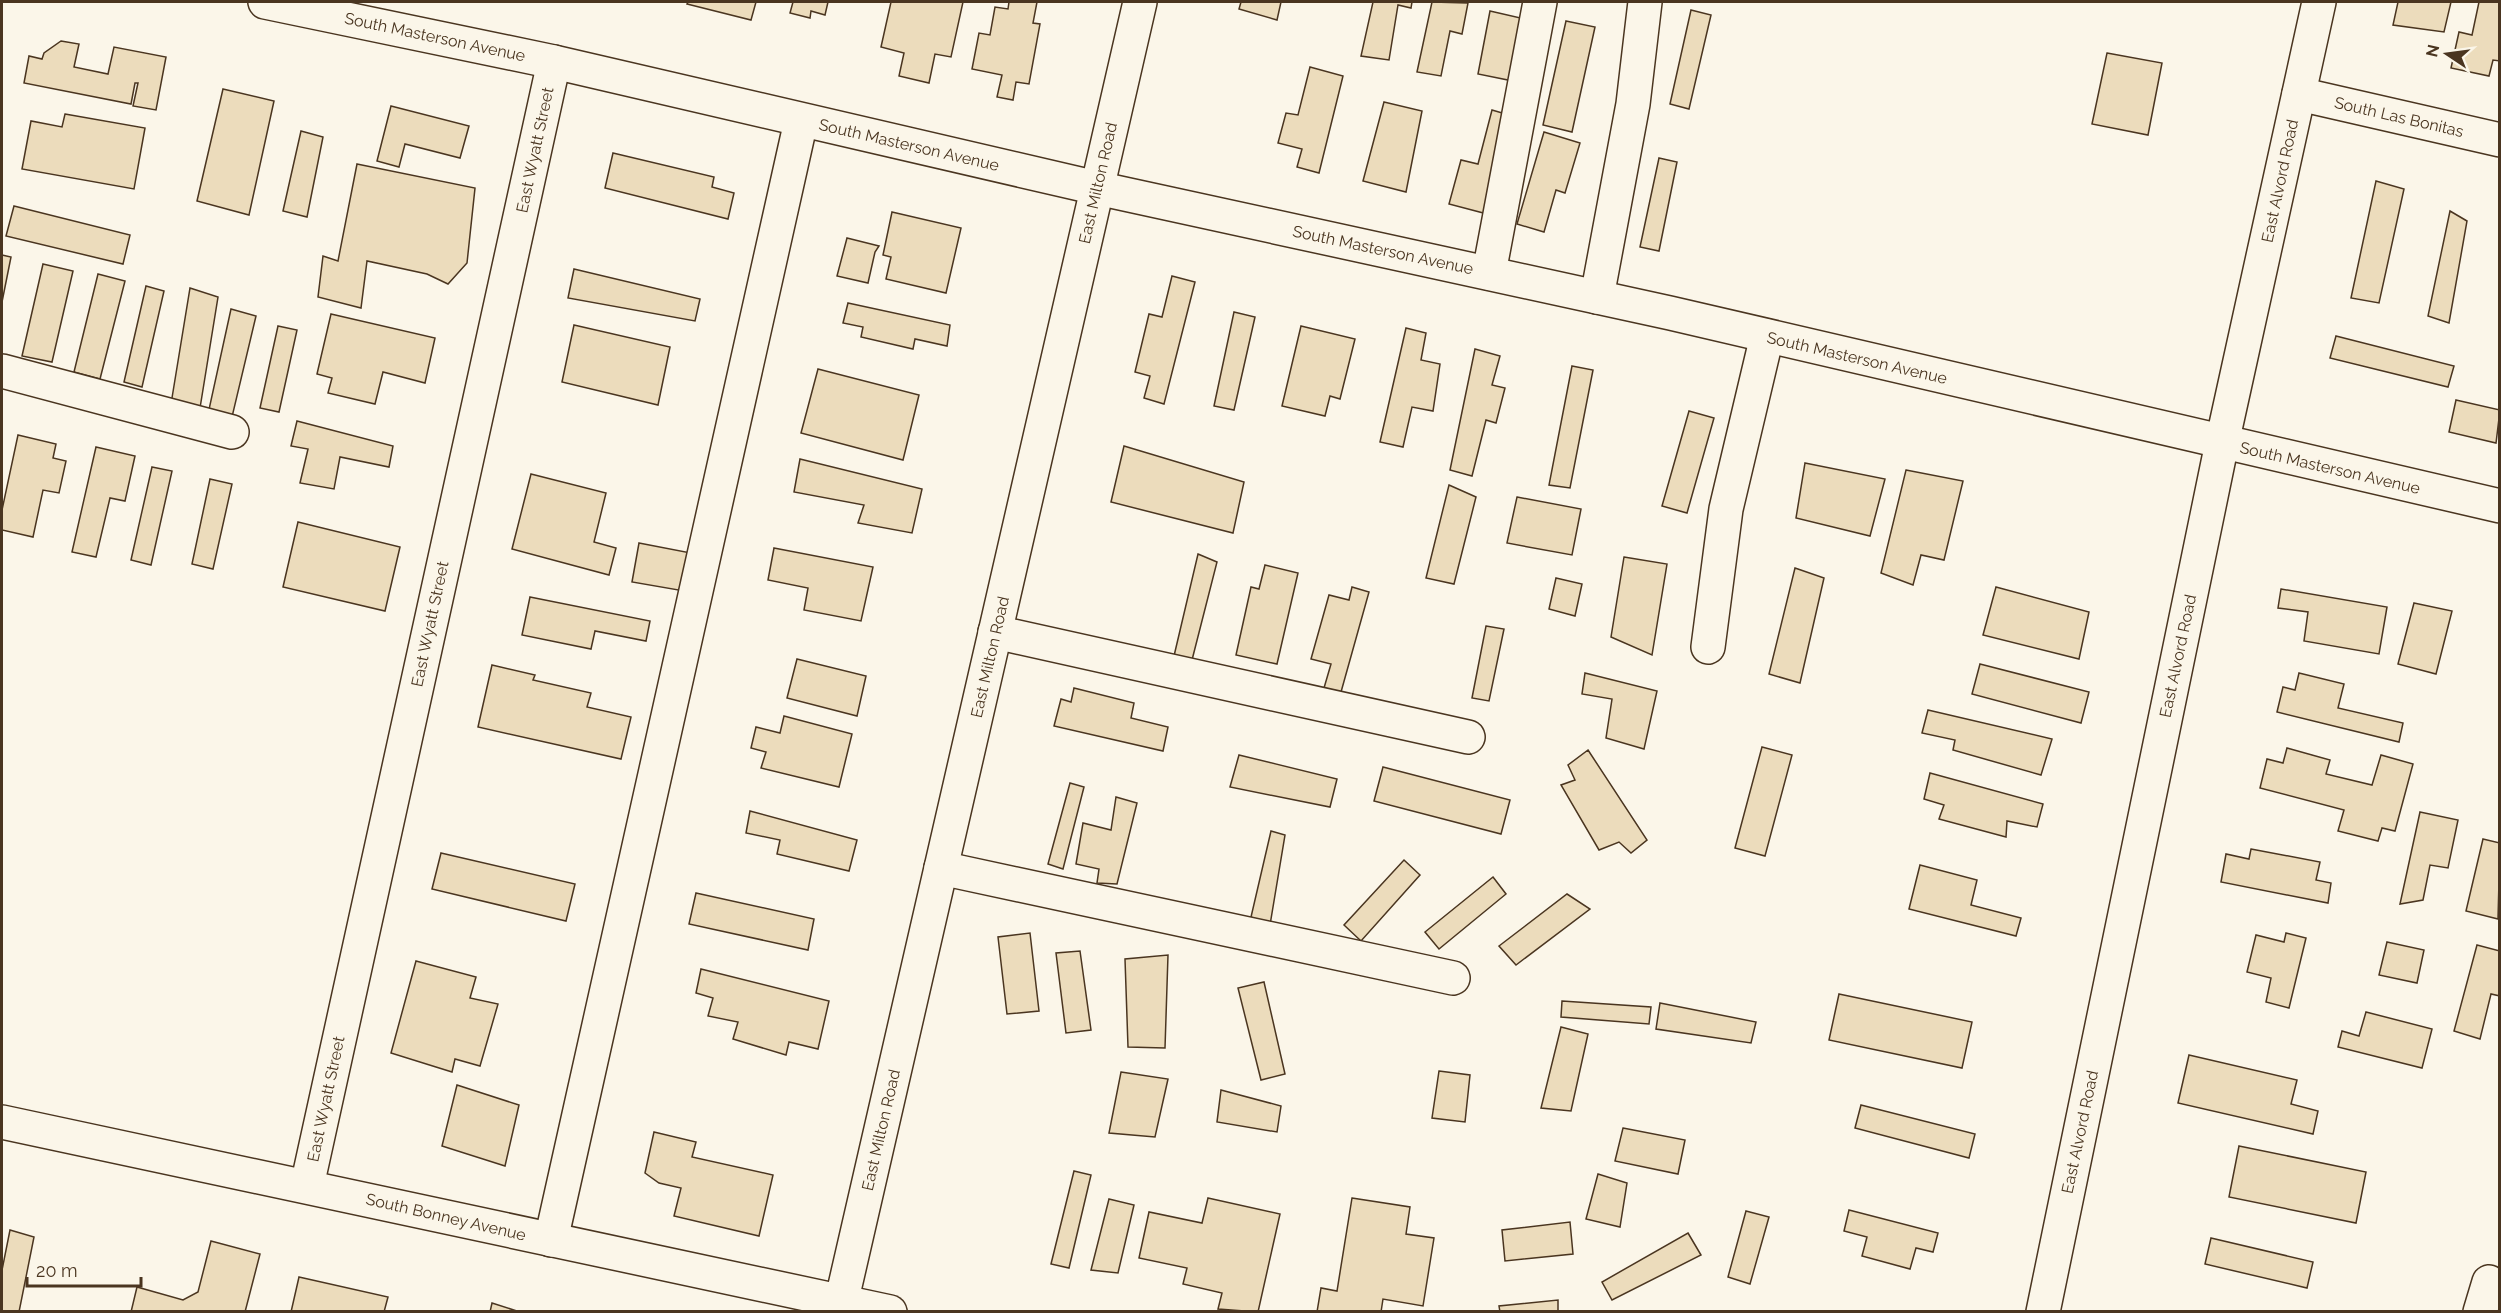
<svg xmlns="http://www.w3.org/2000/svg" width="2501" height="1313" font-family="Raleway,sans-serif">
<rect width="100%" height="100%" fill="#fbf6e9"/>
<g fill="#ecdcbc" stroke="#4a3520" stroke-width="1.5">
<polygon points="688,2 756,2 751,20 687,4"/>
<polygon points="793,2 828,2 825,15 811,11 810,18 790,13"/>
<polygon points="891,2 963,2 951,57 935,54 929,83 899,76 904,53 881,47"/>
<polygon points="1009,2 1037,2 1033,23 1040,24 1029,84 1016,82 1013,100 997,97 1002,75 972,69 979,33 990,35 995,7 1008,9"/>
<polygon points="1241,2 1281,2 1277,20 1239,9"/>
<polygon points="1373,2 1412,2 1411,8 1398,5 1389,60 1361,56"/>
<polygon points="1432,2 1468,3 1462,34 1450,31 1441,76 1417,72"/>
<polygon points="2398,2 2451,2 2444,32 2393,25"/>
<polygon points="2479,2 2500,2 2500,61 2493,60 2489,76 2451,68 2459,32 2472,35"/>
<polygon points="1691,10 1711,15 1689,109 1670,104"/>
<polygon points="1490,11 1525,19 1513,81 1478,74"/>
<polygon points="1566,21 1595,27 1572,132 1543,125"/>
<polygon points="61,41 79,44 74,67 108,74 114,47 166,57 156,110 133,106 138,83 135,83 131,104 24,83 29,56 42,59 44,53"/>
<polygon points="2107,53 2162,63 2148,135 2092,124"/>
<polygon points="1310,67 1343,76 1319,173 1297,167 1302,149 1278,143 1286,113 1298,115"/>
<polygon points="223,89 274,101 249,215 197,201"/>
<polygon points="1384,102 1422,111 1406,192 1363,181"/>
<polygon points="391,106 469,126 460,158 405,144 399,167 377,161"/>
<polygon points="1492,110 1516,117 1491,215 1449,204 1461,160 1478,164"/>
<polygon points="65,114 145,128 134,189 22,169 31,121 62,127"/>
<polygon points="301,131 323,137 307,217 283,211"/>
<polygon points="1544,132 1580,143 1565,193 1556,190 1544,232 1517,224"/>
<polygon points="613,153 714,177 712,187 734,193 728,219 605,188"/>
<polygon points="1659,158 1677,162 1659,251 1640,247"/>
<polygon points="357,164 475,188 467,263 448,284 427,274 367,261 361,308 318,297 323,256 338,261"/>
<polygon points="2376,181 2404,189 2379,303 2351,298"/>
<polygon points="14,206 130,235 123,264 6,236"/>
<polygon points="2450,211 2467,221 2449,323 2428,316"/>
<polygon points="892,212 961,228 946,293 886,279 891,257 883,255"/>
<polygon points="847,238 879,246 875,252 868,283 837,276"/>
<polygon points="2,255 11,257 2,302"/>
<polygon points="43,264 73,271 52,362 22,356"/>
<polygon points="574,269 700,299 695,321 568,298"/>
<polygon points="98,274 125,281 100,379 74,372"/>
<polygon points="1172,276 1195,282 1164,404 1144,398 1150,376 1135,372 1149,314 1162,317"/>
<polygon points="146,286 164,291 142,387 124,382"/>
<polygon points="190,288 218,297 200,408 171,404"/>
<polygon points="848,303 950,325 947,346 915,339 913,349 861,337 863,327 843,323"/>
<polygon points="231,309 256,316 232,417 208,414"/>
<polygon points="1234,312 1255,317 1234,410 1214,406"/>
<polygon points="331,314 435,338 425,383 383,372 375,404 328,393 332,378 317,374"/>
<polygon points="574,325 670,347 658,405 562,382"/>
<polygon points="278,326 297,330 279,412 260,408"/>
<polygon points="1301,326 1355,339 1340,399 1330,396 1325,416 1282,406"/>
<polygon points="1406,328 1426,333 1421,360 1440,364 1433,411 1412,407 1403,447 1380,442"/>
<polygon points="2336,336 2454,366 2448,387 2330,358"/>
<polygon points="1475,349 1500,356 1492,385 1505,388 1496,423 1486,420 1472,476 1450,470"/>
<polygon points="1572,366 1593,370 1570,488 1549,485"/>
<polygon points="818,369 919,395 903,460 801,433"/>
<polygon points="2456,400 2500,410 2496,443 2449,432"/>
<polygon points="1689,411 1714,418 1687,513 1662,506"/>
<polygon points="297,421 393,446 389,467 340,457 334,489 300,483 308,449 291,446"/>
<polygon points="18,435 56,444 53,458 66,461 59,493 43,490 33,537 2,530 2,510"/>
<polygon points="1124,446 1244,482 1233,533 1111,502"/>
<polygon points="96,447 135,456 125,501 110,498 96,557 72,552"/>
<polygon points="800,459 922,489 912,533 858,523 864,505 794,492"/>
<polygon points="1805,463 1885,479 1870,536 1796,518"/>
<polygon points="152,467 172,471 151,565 131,560"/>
<polygon points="1906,470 1963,481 1944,560 1921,555 1913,585 1881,573"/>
<polygon points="531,474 606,493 594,542 616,548 609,575 512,549"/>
<polygon points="210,479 232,484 213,569 192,564"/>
<polygon points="1449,485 1476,497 1454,584 1426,578"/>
<polygon points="1517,497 1581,509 1572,555 1507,543"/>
<polygon points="298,522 400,547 385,611 283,587"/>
<polygon points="639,543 691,553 684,591 632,582"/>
<polygon points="774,548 873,567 861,621 804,610 808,588 768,580"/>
<polygon points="1198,554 1217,562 1192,660 1174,656"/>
<polygon points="1624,557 1667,564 1652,655 1611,637"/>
<polygon points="1265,565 1298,573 1277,664 1236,655 1251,587 1259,589"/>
<polygon points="1795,568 1824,578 1800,683 1769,674"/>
<polygon points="1556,578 1582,584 1575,616 1549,609"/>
<polygon points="1352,587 1369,592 1341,692 1324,688 1331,664 1311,659 1329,595 1349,600"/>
<polygon points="1996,587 2089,612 2079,659 1983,635"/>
<polygon points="2281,589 2387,607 2379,654 2304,641 2308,612 2278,608"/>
<polygon points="530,597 650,621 646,641 595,631 591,649 522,635"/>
<polygon points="2414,603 2452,611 2436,674 2398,664"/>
<polygon points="1486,626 1504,629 1489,701 1472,698"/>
<polygon points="797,659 866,676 857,716 787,698"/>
<polygon points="1980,664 2089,692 2081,723 1972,694"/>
<polygon points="492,665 535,675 533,680 591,693 587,707 631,717 621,759 478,727"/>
<polygon points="1585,673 1657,691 1644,749 1606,738 1612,699 1582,694"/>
<polygon points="2299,673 2344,684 2338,708 2403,723 2399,742 2277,712 2283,687 2295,690"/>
<polygon points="1074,688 1134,703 1131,718 1168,727 1163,751 1054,726 1061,699 1071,702"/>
<polygon points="1928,710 2052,739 2041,775 1953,750 1955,740 1922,733"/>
<polygon points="784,716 852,734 839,787 761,768 766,752 751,748 756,727 780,733"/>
<polygon points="1762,747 1792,755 1765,856 1735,848"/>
<polygon points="2287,748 2330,760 2326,774 2372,785 2381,755 2413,764 2395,831 2382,828 2378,841 2338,831 2344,810 2260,788 2267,759 2283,763"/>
<polygon points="1588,750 1647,840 1631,853 1619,842 1599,850 1561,785 1575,780 1568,765"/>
<polygon points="1239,755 1337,779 1330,807 1230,787"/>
<polygon points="1383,767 1510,800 1501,834 1374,801"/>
<polygon points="1930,773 2043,804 2037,827 2007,821 2006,837 1939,819 1944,805 1924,799"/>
<polygon points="1070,783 1084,787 1063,869 1048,864"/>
<polygon points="1116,797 1137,803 1117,884 1097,883 1099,869 1076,864 1083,823 1111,830"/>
<polygon points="750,811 857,840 849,871 777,854 780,840 746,833"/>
<polygon points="2420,812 2458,820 2448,868 2430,865 2423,900 2400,904"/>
<polygon points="1271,831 1285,835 1270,925 1251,917"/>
<polygon points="2483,839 2500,843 2498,919 2466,911"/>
<polygon points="2251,849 2320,862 2316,880 2331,883 2328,903 2221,882 2226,854 2249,859"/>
<polygon points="441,853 575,884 566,921 432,889"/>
<polygon points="1404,860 1420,875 1361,941 1344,925"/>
<polygon points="1920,865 1977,880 1971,905 2021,918 2016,936 1909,909"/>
<polygon points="1493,877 1506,894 1439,949 1425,932"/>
<polygon points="696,893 814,919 808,950 689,924"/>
<polygon points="1567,894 1590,909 1516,965 1499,946"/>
<polygon points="1030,933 1039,1011 1007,1014 998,937"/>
<polygon points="2286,933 2306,938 2289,1008 2266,1002 2271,978 2247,972 2256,935 2284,942"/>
<polygon points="2387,942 2424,950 2417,983 2379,975"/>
<polygon points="2477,945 2500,951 2500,996 2491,994 2480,1039 2454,1031"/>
<polygon points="1080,951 1091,1030 1066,1033 1056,953"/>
<polygon points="1168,955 1165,1048 1128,1047 1125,959"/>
<polygon points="416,961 476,977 470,998 498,1004 480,1066 455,1059 452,1072 391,1053"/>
<polygon points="701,969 829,1001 818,1049 789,1042 786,1055 733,1039 738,1022 708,1016 713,998 696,993"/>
<polygon points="1264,982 1285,1074 1261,1080 1238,988"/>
<polygon points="1839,994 1972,1022 1962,1068 1829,1040"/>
<polygon points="1562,1001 1651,1007 1649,1024 1561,1017"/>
<polygon points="1660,1003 1756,1022 1751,1043 1656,1029"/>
<polygon points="2366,1012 2432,1029 2422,1068 2338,1047 2342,1031 2359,1036"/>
<polygon points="1561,1027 1588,1034 1571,1111 1541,1108"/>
<polygon points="2189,1055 2297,1080 2291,1104 2318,1111 2313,1134 2178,1103"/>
<polygon points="1439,1071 1470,1075 1465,1122 1432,1118"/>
<polygon points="1121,1072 1168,1079 1155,1137 1109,1133"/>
<polygon points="457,1085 519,1105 505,1166 442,1146"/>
<polygon points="1221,1090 1281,1106 1277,1132 1217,1122"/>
<polygon points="1861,1105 1975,1134 1969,1158 1855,1128"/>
<polygon points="1623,1128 1685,1140 1678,1174 1615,1161"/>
<polygon points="654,1132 696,1142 692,1157 773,1175 759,1236 674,1216 681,1188 659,1183 645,1173"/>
<polygon points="2239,1146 2366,1172 2356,1223 2229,1197"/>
<polygon points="1074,1171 1091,1175 1069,1268 1051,1264"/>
<polygon points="1598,1174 1627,1183 1620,1227 1586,1219"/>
<polygon points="1208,1198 1280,1214 1258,1312 1218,1309 1222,1293 1183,1284 1187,1268 1139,1258 1149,1212 1202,1223"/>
<polygon points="1352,1198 1410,1207 1406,1234 1434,1238 1423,1306 1383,1299 1381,1312 1317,1312 1321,1288 1337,1291"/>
<polygon points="1109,1199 1134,1205 1118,1273 1091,1270"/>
<polygon points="1849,1210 1938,1233 1933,1252 1916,1248 1910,1269 1862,1256 1867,1237 1844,1231"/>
<polygon points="1746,1211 1769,1217 1750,1284 1728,1277"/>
<polygon points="1570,1222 1573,1254 1505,1261 1502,1230"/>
<polygon points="10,1230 34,1237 19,1312 2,1312 2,1270"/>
<polygon points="1688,1233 1701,1255 1612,1300 1602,1282"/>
<polygon points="2211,1238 2313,1262 2307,1288 2205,1264"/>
<polygon points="211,1241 260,1254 245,1312 131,1312 137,1287 183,1300 198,1292"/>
<polygon points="299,1277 388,1297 384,1312 291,1312"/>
<polygon points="1558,1300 1558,1311 1500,1312 1499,1306"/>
<polygon points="492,1303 517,1311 517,1312 490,1312"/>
</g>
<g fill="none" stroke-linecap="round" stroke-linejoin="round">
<g stroke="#4a3520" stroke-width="36">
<g id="minor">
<polyline points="265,2 554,62 1097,188 1670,313 2500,506"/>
<polyline points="2299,94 2500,140"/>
<polyline points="1489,273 1540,2"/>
<polyline points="1597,297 1633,104 1645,2"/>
<polyline points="2,371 232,432"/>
<polyline points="995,632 1468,737"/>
<polyline points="1708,647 1726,509 1767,336"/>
<polyline points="941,868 1453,978"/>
<polyline points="2,1122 890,1312"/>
<polyline points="307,1186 554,62"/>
<polyline points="551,1240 801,121"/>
<polyline points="839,1312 1140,2"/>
<polyline points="2043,1312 2222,443 2319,2"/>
<polyline points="2480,1312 2489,1282"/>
</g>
</g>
<use href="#minor" stroke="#fbf6e9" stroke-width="33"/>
</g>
<g text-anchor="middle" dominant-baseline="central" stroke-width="4.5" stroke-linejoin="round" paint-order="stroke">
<g font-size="16" fill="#4a3520" stroke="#fbf6e9">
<text transform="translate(435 37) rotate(12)">South Masterson Avenue</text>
<text transform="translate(2399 117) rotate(13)">South Las Bonitas</text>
<text transform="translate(909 145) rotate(13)">South Masterson Avenue</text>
<text transform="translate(535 150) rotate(-78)">East Wyatt Street</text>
<text transform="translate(2280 181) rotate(-78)">East Alvord Road</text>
<text transform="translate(1098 183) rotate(-77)">East Milton Road</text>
<text transform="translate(1383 250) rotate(12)">South Masterson Avenue</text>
<text transform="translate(1857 358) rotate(13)">South Masterson Avenue</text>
<text transform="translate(2330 468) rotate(13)">South Masterson Avenue</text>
<text transform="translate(430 624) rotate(-78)">East Wyatt Street</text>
<text transform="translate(2178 656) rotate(-78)">East Alvord Road</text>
<text transform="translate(990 657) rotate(-77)">East Milton Road</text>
<text transform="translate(326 1099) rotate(-78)">East Wyatt Street</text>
<text transform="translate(881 1130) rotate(-77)">East Milton Road</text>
<text transform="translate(2080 1132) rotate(-78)">East Alvord Road</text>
<text transform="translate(446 1217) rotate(13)">South Bonney Avenue</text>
</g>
</g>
<rect width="2501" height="1313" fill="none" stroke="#4a3520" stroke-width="6"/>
<g transform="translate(2447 54) rotate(283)" stroke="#fbf6e9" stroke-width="4.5" paint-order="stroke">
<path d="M0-4.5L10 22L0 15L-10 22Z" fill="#4a3520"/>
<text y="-9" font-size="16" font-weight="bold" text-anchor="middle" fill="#4a3520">N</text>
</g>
<path d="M27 1277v9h114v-9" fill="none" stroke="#4a3520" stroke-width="3"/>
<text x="36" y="1277" font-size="18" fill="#4a3520" stroke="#fbf6e9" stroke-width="4.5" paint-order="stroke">20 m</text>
</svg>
